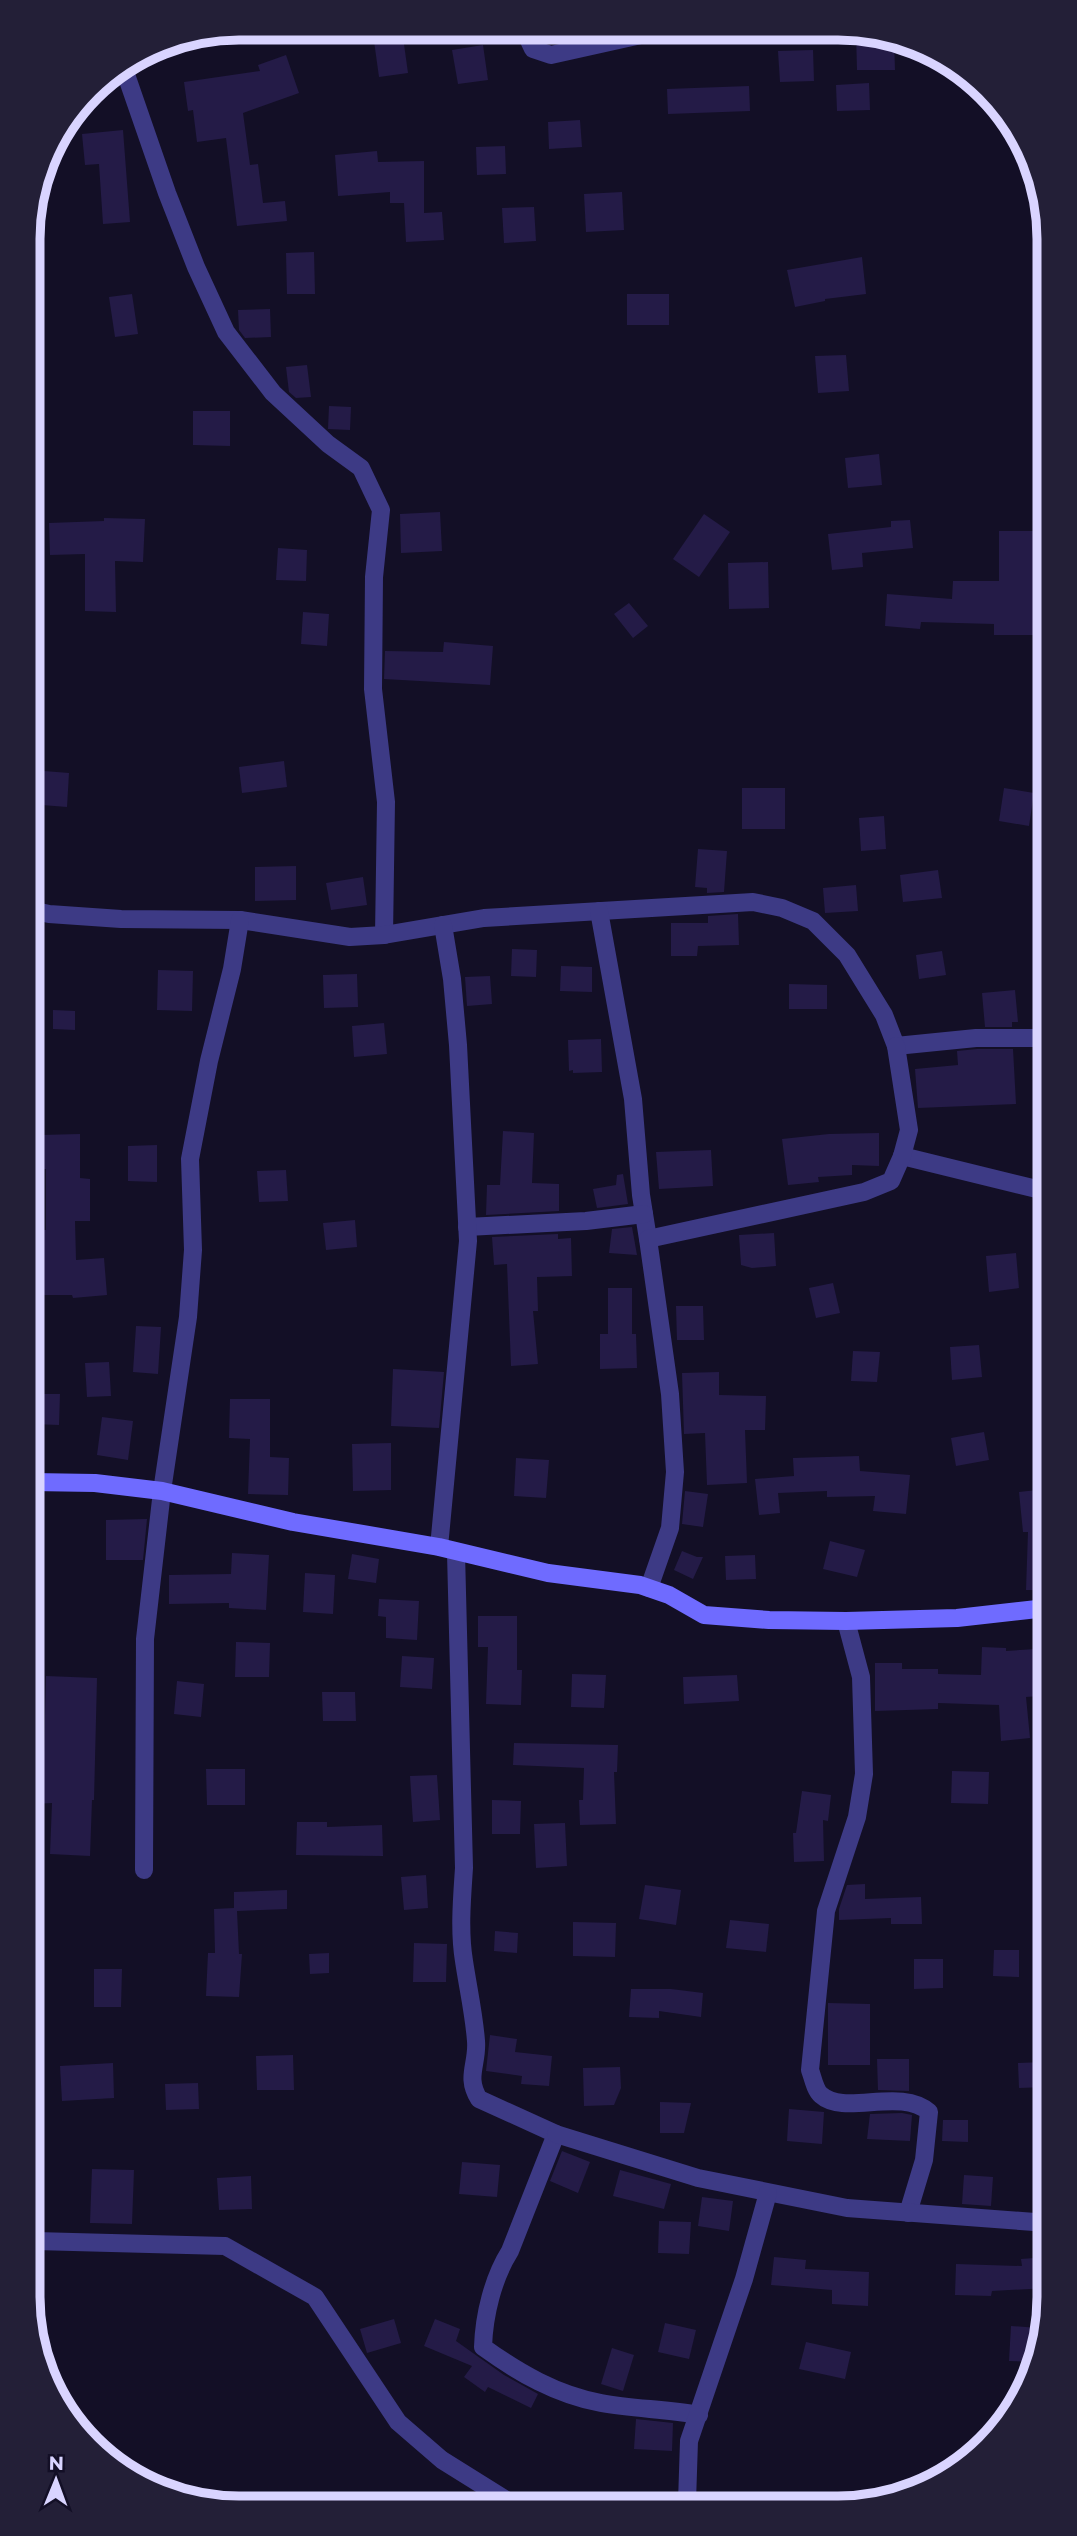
<svg xmlns="http://www.w3.org/2000/svg" width="1077" height="2536" font-family="Montserrat,sans-serif">
<rect width="100%" height="100%" fill="#130f26"/>
<g fill="#241b47">
<polygon points="856,32 878,32 894,40 895,70 857,70"/>
<polygon points="403,37 408,73 379,77 374,41"/>
<polygon points="483,45 488,80 458,84 452,50"/>
<polygon points="813,50 814,81 780,82 778,51"/>
<polygon points="286,55 299,93 243,113 250,165 258,164 263,203 285,201 287,221 237,226 226,138 197,142 193,110 188,111 184,82 260,71 258,65"/>
<polygon points="869,83 870,110 837,111 836,85"/>
<polygon points="749,86 750,111 668,114 667,89"/>
<polygon points="580,120 582,147 549,149 548,122"/>
<polygon points="123,130 130,222 103,224 99,164 85,165 82,134"/>
<polygon points="505,146 506,174 477,175 476,147"/>
<polygon points="377,151 378,162 424,161 424,213 442,212 444,240 406,242 404,203 390,203 390,192 338,196 335,155"/>
<polygon points="622,192 624,230 586,232 584,194"/>
<polygon points="534,207 536,241 504,243 502,208"/>
<polygon points="314,252 315,294 287,294 286,253"/>
<polygon points="862,257 866,294 825,299 825,301 795,307 787,270"/>
<polygon points="132,294 138,334 115,337 109,297"/>
<rect x="627" y="294" width="42" height="31"/>
<polygon points="270,309 271,337 245,338 239,330 238,310"/>
<polygon points="846,355 849,391 818,393 815,356"/>
<polygon points="307,365 311,397 296,398 289,392 286,367"/>
<polygon points="329,406 351,407 350,430 328,429"/>
<polygon points="193,411 230,411 230,446 193,445"/>
<polygon points="879,454 882,485 848,488 845,458"/>
<polygon points="440,512 442,551 401,553 400,514"/>
<polygon points="704,514 730,532 699,577 673,559"/>
<polygon points="104,518 145,519 143,562 115,561 116,612 85,611 85,554 50,555 49,523 104,521"/>
<polygon points="910,520 913,548 862,553 863,567 832,570 828,534 891,527 891,521"/>
<polygon points="999,531 1033,531 1033,605 1043,605 1043,635 994,635 994,624 921,622 920,629 885,626 887,594 952,599 953,581 999,581"/>
<polygon points="278,548 307,550 306,581 276,580"/>
<polygon points="768,562 769,608 729,609 728,563"/>
<polygon points="629,603 648,626 633,638 614,614"/>
<polygon points="303,612 329,614 327,646 301,644"/>
<polygon points="444,642 493,646 490,685 384,679 385,651 443,652"/>
<polygon points="284,761 287,787 242,793 239,767"/>
<polygon points="44,771 69,773 67,807 42,805"/>
<rect x="742" y="788" width="43" height="41"/>
<polygon points="1004,788 1034,793 1029,826 999,821"/>
<polygon points="884,816 886,849 861,851 859,818"/>
<polygon points="698,849 727,851 724,892 707,893 707,888 695,887"/>
<polygon points="296,866 296,900 255,901 255,867"/>
<polygon points="938,870 942,898 903,902 900,875"/>
<polygon points="363,877 367,905 331,910 326,883"/>
<polygon points="856,885 858,911 825,913 823,888"/>
<polygon points="738,914 739,945 698,946 697,956 671,956 671,923 708,923 708,916"/>
<polygon points="512,949 537,950 536,977 511,976"/>
<polygon points="942,951 946,975 919,979 916,955"/>
<polygon points="561,966 592,967 592,992 560,991"/>
<polygon points="158,970 193,971 192,1011 157,1010"/>
<polygon points="357,974 358,1007 324,1008 323,975"/>
<polygon points="490,976 492,1004 467,1006 465,977"/>
<polygon points="789,984 827,985 827,1009 789,1009"/>
<polygon points="1015,990 1018,1022 1012,1022 1012,1027 985,1027 982,993"/>
<polygon points="53,1010 75,1011 75,1030 53,1029"/>
<polygon points="384,1023 387,1054 354,1057 352,1026"/>
<polygon points="601,1039 602,1072 573,1073 573,1070 569,1071 568,1040"/>
<polygon points="977,1049 1013,1049 1016,1104 918,1108 915,1069 958,1065 957,1051"/>
<polygon points="503,1131 534,1133 532,1183 559,1184 559,1211 486,1215 487,1185 500,1185"/>
<polygon points="879,1133 879,1166 852,1165 852,1175 818,1177 819,1182 788,1185 782,1139 829,1134"/>
<polygon points="80,1134 80,1178 90,1179 90,1221 75,1221 76,1260 104,1258 107,1295 73,1298 72,1295 32,1295 32,1230 46,1230 46,1169 42,1169 41,1135"/>
<polygon points="157,1145 157,1182 128,1181 128,1146"/>
<polygon points="711,1150 713,1186 659,1189 656,1152"/>
<polygon points="286,1170 288,1201 259,1202 257,1171"/>
<polygon points="623,1174 628,1204 597,1208 593,1189 616,1185 617,1175"/>
<polygon points="355,1220 357,1247 326,1250 323,1223"/>
<polygon points="632,1227 637,1255 609,1253 612,1229"/>
<polygon points="774,1233 776,1266 752,1268 741,1265 739,1235"/>
<polygon points="558,1234 558,1239 571,1238 572,1276 537,1277 538,1311 533,1311 538,1364 511,1366 507,1264 494,1265 492,1237"/>
<polygon points="1016,1253 1019,1288 989,1292 986,1256"/>
<polygon points="833,1283 840,1313 816,1318 809,1288"/>
<polygon points="608,1288 632,1288 632,1334 636,1334 637,1368 600,1369 600,1334 608,1334"/>
<polygon points="676,1306 703,1306 704,1340 677,1340"/>
<polygon points="136,1326 161,1327 158,1374 133,1372"/>
<polygon points="979,1345 982,1377 952,1380 950,1347"/>
<polygon points="853,1351 880,1352 877,1382 851,1381"/>
<polygon points="109,1362 111,1396 87,1397 85,1363"/>
<polygon points="393,1369 444,1372 439,1428 391,1426"/>
<polygon points="719,1372 719,1395 766,1396 765,1430 745,1430 747,1483 707,1485 705,1433 684,1434 682,1373"/>
<polygon points="34,1394 60,1394 59,1425 33,1424"/>
<polygon points="230,1399 270,1399 270,1457 289,1458 288,1495 248,1494 250,1439 229,1438"/>
<polygon points="102,1417 133,1421 128,1460 97,1455"/>
<polygon points="984,1432 989,1460 956,1466 951,1438"/>
<polygon points="391,1443 391,1490 353,1491 352,1444"/>
<polygon points="859,1456 860,1471 910,1475 906,1514 873,1511 875,1496 827,1497 827,1491 778,1493 780,1513 759,1515 755,1479 794,1476 793,1458"/>
<polygon points="516,1458 549,1460 546,1498 514,1496"/>
<polygon points="1046,1489 1046,1590 1026,1590 1028,1532 1023,1532 1019,1492"/>
<polygon points="685,1491 708,1494 703,1527 682,1524"/>
<polygon points="147,1519 143,1560 106,1560 106,1520"/>
<polygon points="830,1541 865,1550 857,1577 823,1569"/>
<polygon points="682,1551 697,1557 703,1557 693,1579 674,1570"/>
<polygon points="232,1553 269,1555 266,1610 229,1608 229,1603 169,1604 169,1575 231,1574"/>
<polygon points="352,1554 379,1559 376,1583 348,1579"/>
<polygon points="755,1555 756,1579 726,1580 725,1556"/>
<polygon points="305,1573 335,1575 333,1614 303,1612"/>
<polygon points="379,1599 419,1601 417,1640 386,1638 386,1617 378,1616"/>
<polygon points="478,1616 517,1616 517,1670 522,1670 521,1705 486,1704 488,1647 478,1647"/>
<polygon points="236,1642 270,1643 269,1677 235,1677"/>
<polygon points="982,1647 1006,1648 1006,1651 1036,1649 1039,1696 1026,1697 1030,1738 1001,1741 999,1705 938,1703 938,1709 875,1711 875,1663 902,1663 902,1669 938,1669 938,1674 981,1675"/>
<polygon points="402,1656 434,1658 432,1689 400,1687"/>
<polygon points="572,1674 606,1675 604,1708 571,1707"/>
<polygon points="737,1675 739,1701 684,1704 683,1677"/>
<polygon points="46,1676 97,1678 94,1800 92,1800 90,1856 50,1854 52,1803 33,1804 33,1755 44,1754"/>
<polygon points="177,1681 204,1684 201,1717 174,1714"/>
<polygon points="322,1692 355,1692 356,1721 323,1721"/>
<polygon points="514,1743 618,1745 617,1772 614,1772 616,1824 580,1825 579,1800 583,1800 584,1768 513,1765"/>
<polygon points="206,1769 245,1769 245,1805 207,1805"/>
<polygon points="952,1771 989,1772 988,1804 951,1803"/>
<polygon points="437,1775 440,1820 413,1822 410,1776"/>
<polygon points="802,1791 831,1795 828,1821 823,1820 824,1861 794,1862 793,1833 796,1833"/>
<polygon points="492,1800 521,1801 520,1834 492,1834"/>
<polygon points="297,1822 327,1822 327,1827 382,1825 383,1856 296,1855"/>
<polygon points="565,1823 567,1866 536,1868 534,1824"/>
<polygon points="426,1875 428,1908 404,1910 401,1877"/>
<polygon points="865,1884 865,1899 921,1897 922,1924 891,1924 891,1918 839,1920 839,1909 847,1885"/>
<polygon points="645,1885 681,1890 676,1925 639,1919"/>
<polygon points="287,1890 287,1909 237,1911 239,1954 242,1954 239,1997 206,1996 208,1953 215,1953 214,1909 234,1908 234,1892"/>
<polygon points="730,1920 769,1924 766,1952 726,1948"/>
<polygon points="573,1922 616,1923 615,1957 573,1956"/>
<polygon points="495,1931 518,1933 517,1953 494,1951"/>
<polygon points="414,1943 447,1944 446,1982 413,1982"/>
<polygon points="994,1950 1019,1950 1019,1977 993,1976"/>
<polygon points="329,1953 329,1973 310,1974 309,1954"/>
<polygon points="914,1959 943,1959 943,1988 914,1989"/>
<polygon points="94,1969 122,1969 121,2007 94,2007"/>
<polygon points="631,1989 671,1989 703,1993 701,2017 659,2011 659,2018 629,2017"/>
<polygon points="828,2003 870,2004 870,2065 828,2065"/>
<polygon points="490,2035 517,2039 515,2052 552,2056 549,2086 521,2084 522,2076 486,2071"/>
<polygon points="293,2055 294,2090 257,2090 256,2056"/>
<polygon points="877,2059 909,2059 909,2091 878,2090"/>
<polygon points="1045,2062 1046,2087 1019,2088 1018,2063"/>
<polygon points="113,2063 114,2098 62,2101 60,2066"/>
<polygon points="620,2067 621,2088 614,2105 584,2106 583,2068"/>
<polygon points="198,2083 199,2109 166,2110 165,2084"/>
<polygon points="660,2102 691,2103 684,2133 660,2133"/>
<polygon points="789,2109 824,2112 822,2144 787,2141"/>
<polygon points="902,2113 912,2115 910,2141 867,2139 870,2114"/>
<polygon points="943,2120 968,2120 968,2142 942,2141"/>
<polygon points="562,2151 590,2162 578,2193 550,2181"/>
<polygon points="462,2162 500,2165 497,2197 459,2194"/>
<polygon points="92,2169 134,2170 132,2224 90,2223"/>
<polygon points="620,2170 671,2184 664,2209 613,2196"/>
<polygon points="964,2175 993,2177 991,2206 962,2204"/>
<polygon points="251,2176 252,2209 219,2210 217,2178"/>
<polygon points="702,2197 733,2201 729,2231 698,2226"/>
<polygon points="659,2221 691,2222 689,2254 658,2253"/>
<polygon points="774,2257 806,2260 805,2269 869,2272 868,2306 832,2304 832,2290 771,2285"/>
<polygon points="1048,2257 1048,2288 992,2291 991,2296 955,2295 956,2264 1022,2266 1021,2259"/>
<polygon points="394,2319 401,2343 367,2353 360,2329"/>
<polygon points="435,2319 460,2329 456,2341 504,2375 538,2394 531,2408 488,2387 485,2392 464,2377 472,2366 424,2346"/>
<polygon points="665,2323 696,2330 689,2359 658,2352"/>
<polygon points="1011,2326 1039,2328 1037,2362 1009,2361"/>
<polygon points="806,2342 851,2352 845,2379 799,2369"/>
<polygon points="612,2348 634,2355 623,2391 601,2384"/>
<polygon points="636,2419 673,2423 672,2451 634,2449"/>
</g>
<g fill="none" stroke-linecap="round" stroke-linejoin="round">
<g stroke="#3d3a85" stroke-width="18">
<polyline points="524,30 533,49 551,55 659,31"/>
<polyline points="123,66 167,193 196,267 226,332 273,393 328,444 361,468 381,510 374,577 373,689 386,802 384,935"/>
<polyline points="31,910 49,914 121,919 240,920 350,937 384,935 484,918 753,902 782,908 813,921 847,955 884,1015 896,1046 976,1038 1045,1038"/>
<polyline points="599,911 633,1099 641,1195 648,1239"/>
<polyline points="902,1156 1045,1191"/>
<polyline points="467,1227 586,1221 644,1214"/>
<polyline points="439,1547 468,1241 458,1045 452,979 443,925"/>
<path d="M456,1553L464,1868C462,1898 459,1931 464,1961C468,1988 474,2014 476,2041C478,2064 465,2077 479,2099L556,2134L510,2251C493,2278 484,2315 483,2347C519,2373 557,2395 601,2403C633,2409 667,2409 699,2415"/>
<polyline points="649,1588 670,1528 675,1472 670,1394 648,1239 864,1192 891,1181 902,1156 909,1130 896,1046"/>
<path d="M846,1621L861,1677L864,1774L857,1817L826,1911L810,2070C813,2078 815,2090 821,2095C844,2116 901,2087 929,2112L924,2160L908,2213"/>
<polyline points="144,1870 145,1639 162,1491 188,1317 193,1250 190,1159 209,1061 232,969 240,920"/>
<polyline points="556,2134 698,2178 847,2208 1048,2223"/>
<polyline points="35,2241 225,2246 315,2297 398,2422 442,2460 511,2503"/>
<polyline points="687,2502 689,2441 744,2279 768,2193"/>
</g>
<polyline stroke="#6f6bff" stroke-width="18" points="32,1482 95,1483 162,1491 293,1522 439,1547 548,1573 640,1585 669,1595 704,1615 769,1620 846,1621 957,1618 1046,1608"/>
</g>
<path d="M0 0H1077V2536H0ZM239 40H838A199 199 0 0 1 1037 239V2297A199 199 0 0 1 838 2496H239A199 199 0 0 1 40 2297V239A199 199 0 0 1 239 40Z" fill="#231f37" fill-rule="evenodd"/>
<path fill="none" stroke="#d9d4ff" stroke-width="9" d="M239 40H838A199 199 0 0 1 1037 239V2297A199 199 0 0 1 838 2496H239A199 199 0 0 1 40 2297V239A199 199 0 0 1 239 40Z"/>
<g transform="translate(56 2480) rotate(1)" stroke="#130f26" stroke-width="5" paint-order="stroke">
<path d="M0-5L12 26L0 18L-12 26Z" fill="#d9d4ff"/>
<text y="-10" font-size="19" font-weight="bold" text-anchor="middle" fill="#d9d4ff">N</text>
</g>
</svg>
